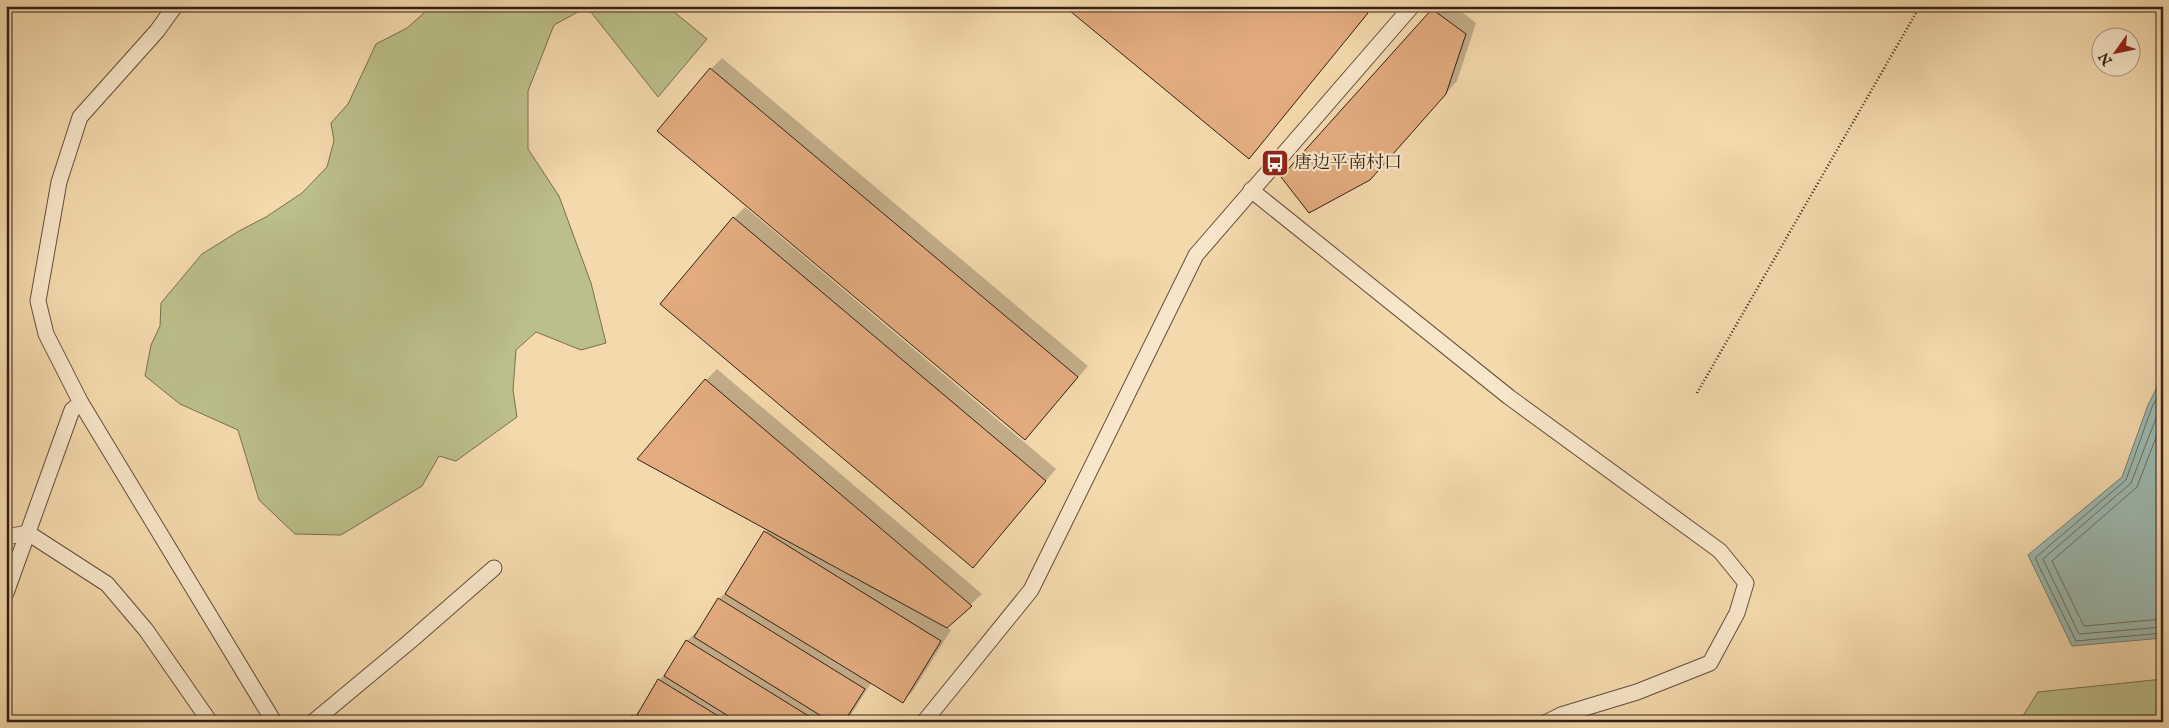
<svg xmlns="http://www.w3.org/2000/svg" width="2169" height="728" font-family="'IM FELL English','Noto Serif SC',serif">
<rect width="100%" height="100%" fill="#f4d9ad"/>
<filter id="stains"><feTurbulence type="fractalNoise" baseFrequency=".004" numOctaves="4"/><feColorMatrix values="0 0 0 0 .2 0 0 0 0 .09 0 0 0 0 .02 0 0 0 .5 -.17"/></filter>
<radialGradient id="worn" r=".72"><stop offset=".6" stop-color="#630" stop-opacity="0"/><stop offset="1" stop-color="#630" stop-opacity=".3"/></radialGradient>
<g fill="#bbbf8a" stroke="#786f50">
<polygon points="432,6 667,6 707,39 658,97 587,7 554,25 528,91 528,149 559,196 591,283 606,343 581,350 536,332 516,350 513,390 517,417 456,461 439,456 422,486 341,535 295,534 259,500 238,430 180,404 145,376 151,345 160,326 161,303 202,254 239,231 266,217 302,193 327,167 334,141 331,123 348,104 376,44 407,28"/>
<polygon points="2163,679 2163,722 2019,722 2038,692"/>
</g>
<polygon fill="#9cb9af" stroke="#727b72" points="2163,375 2163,638 2072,646 2028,555 2122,477 2148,405"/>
<g fill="#0003">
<polygon points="1066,6 1374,6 1249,157"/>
<polygon points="1436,6 1454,6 1476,23 1457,81 1369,179 1433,10"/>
<polygon points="722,58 1088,366 1025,439 711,69"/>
<polygon points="745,207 1056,469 973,566 734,218"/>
<polygon points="717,369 982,594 946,627 951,630 913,691 902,702 871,683 851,715 845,722 833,722 821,715 817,722 629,722 644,705 659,680 668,671 687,641 698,630 699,631 719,599 730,588 768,529 706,380"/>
</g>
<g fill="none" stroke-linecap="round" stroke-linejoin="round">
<g stroke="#686c63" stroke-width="1">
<polyline points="2163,386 2152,407 2126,480 2035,558 2076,641 2163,633"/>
<polyline points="2163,400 2131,483 2043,559 2079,634 2163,627"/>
<polyline points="2163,419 2137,487 2052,561 2084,626 2163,619"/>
</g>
</g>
<g fill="#e2ac7f" stroke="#341f17">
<polygon points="1064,6 1360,6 1368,13 1249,159"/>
<polygon points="1432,9 1466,34 1446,94 1370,180 1309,213 1281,177"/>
<polygon points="710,68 1078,377 1025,440 657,131"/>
<polygon points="733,217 1046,481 973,568 660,304"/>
<polygon points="705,379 972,606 947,628 637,459"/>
<polygon points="764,531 941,641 903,703 725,594"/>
<polygon points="718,598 865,689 844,722 831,722 694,637"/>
<polygon points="686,640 815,720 814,722 738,722 664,676"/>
<polygon points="658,679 728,722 648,722 637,715"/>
<polygon points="632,715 643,722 628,722"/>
</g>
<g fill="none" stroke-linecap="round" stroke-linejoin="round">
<g stroke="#644e3c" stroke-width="17">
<g id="minor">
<polyline points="175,6 157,31 80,117 59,182 38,301 46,334 81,403 274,722"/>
<polyline points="1251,190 1509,397 1720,551 1746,583 1737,613 1710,663 1637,692 1561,715 1547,722"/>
<polyline points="6,537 28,533 107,584 146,630 210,722"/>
<polyline points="6,593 72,410 81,403"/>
<polyline points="313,722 408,643 494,568"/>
<polyline points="924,722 1031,590 1196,255 1412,6"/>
</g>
</g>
<polyline stroke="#341f17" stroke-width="2.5" stroke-dasharray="1 2.5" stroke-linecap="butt" points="1697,393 1920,6"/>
<use href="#minor" stroke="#f8e6ca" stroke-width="15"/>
</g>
<defs>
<g id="bus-square" transform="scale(1.4375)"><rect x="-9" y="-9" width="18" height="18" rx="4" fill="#8f2418" stroke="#f8e6ca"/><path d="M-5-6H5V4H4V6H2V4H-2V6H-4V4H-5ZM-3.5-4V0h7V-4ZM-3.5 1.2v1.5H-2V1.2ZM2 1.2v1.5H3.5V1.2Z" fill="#fff"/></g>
</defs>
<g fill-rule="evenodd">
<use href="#bus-square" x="1275" y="163"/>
</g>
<g text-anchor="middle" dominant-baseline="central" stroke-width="4.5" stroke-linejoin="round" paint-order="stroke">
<g font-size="18" fill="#341f17" stroke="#f8e6ca" text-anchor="start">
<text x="1294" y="163">唐边平南村口</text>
</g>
</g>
<rect width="2169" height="728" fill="none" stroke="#f4d9ad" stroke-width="25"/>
<rect x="8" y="8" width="2154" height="713" fill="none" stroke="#341f17" stroke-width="2.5"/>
<rect x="12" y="12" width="2144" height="703" fill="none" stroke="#341f17"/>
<g transform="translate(2116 52) rotate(237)"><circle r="24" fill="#f8e6ca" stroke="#aa9682"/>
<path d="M0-4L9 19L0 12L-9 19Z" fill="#8f2418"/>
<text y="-8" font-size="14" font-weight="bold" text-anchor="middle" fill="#341f17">N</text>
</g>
<rect width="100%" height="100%" filter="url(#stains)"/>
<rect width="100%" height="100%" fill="url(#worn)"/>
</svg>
